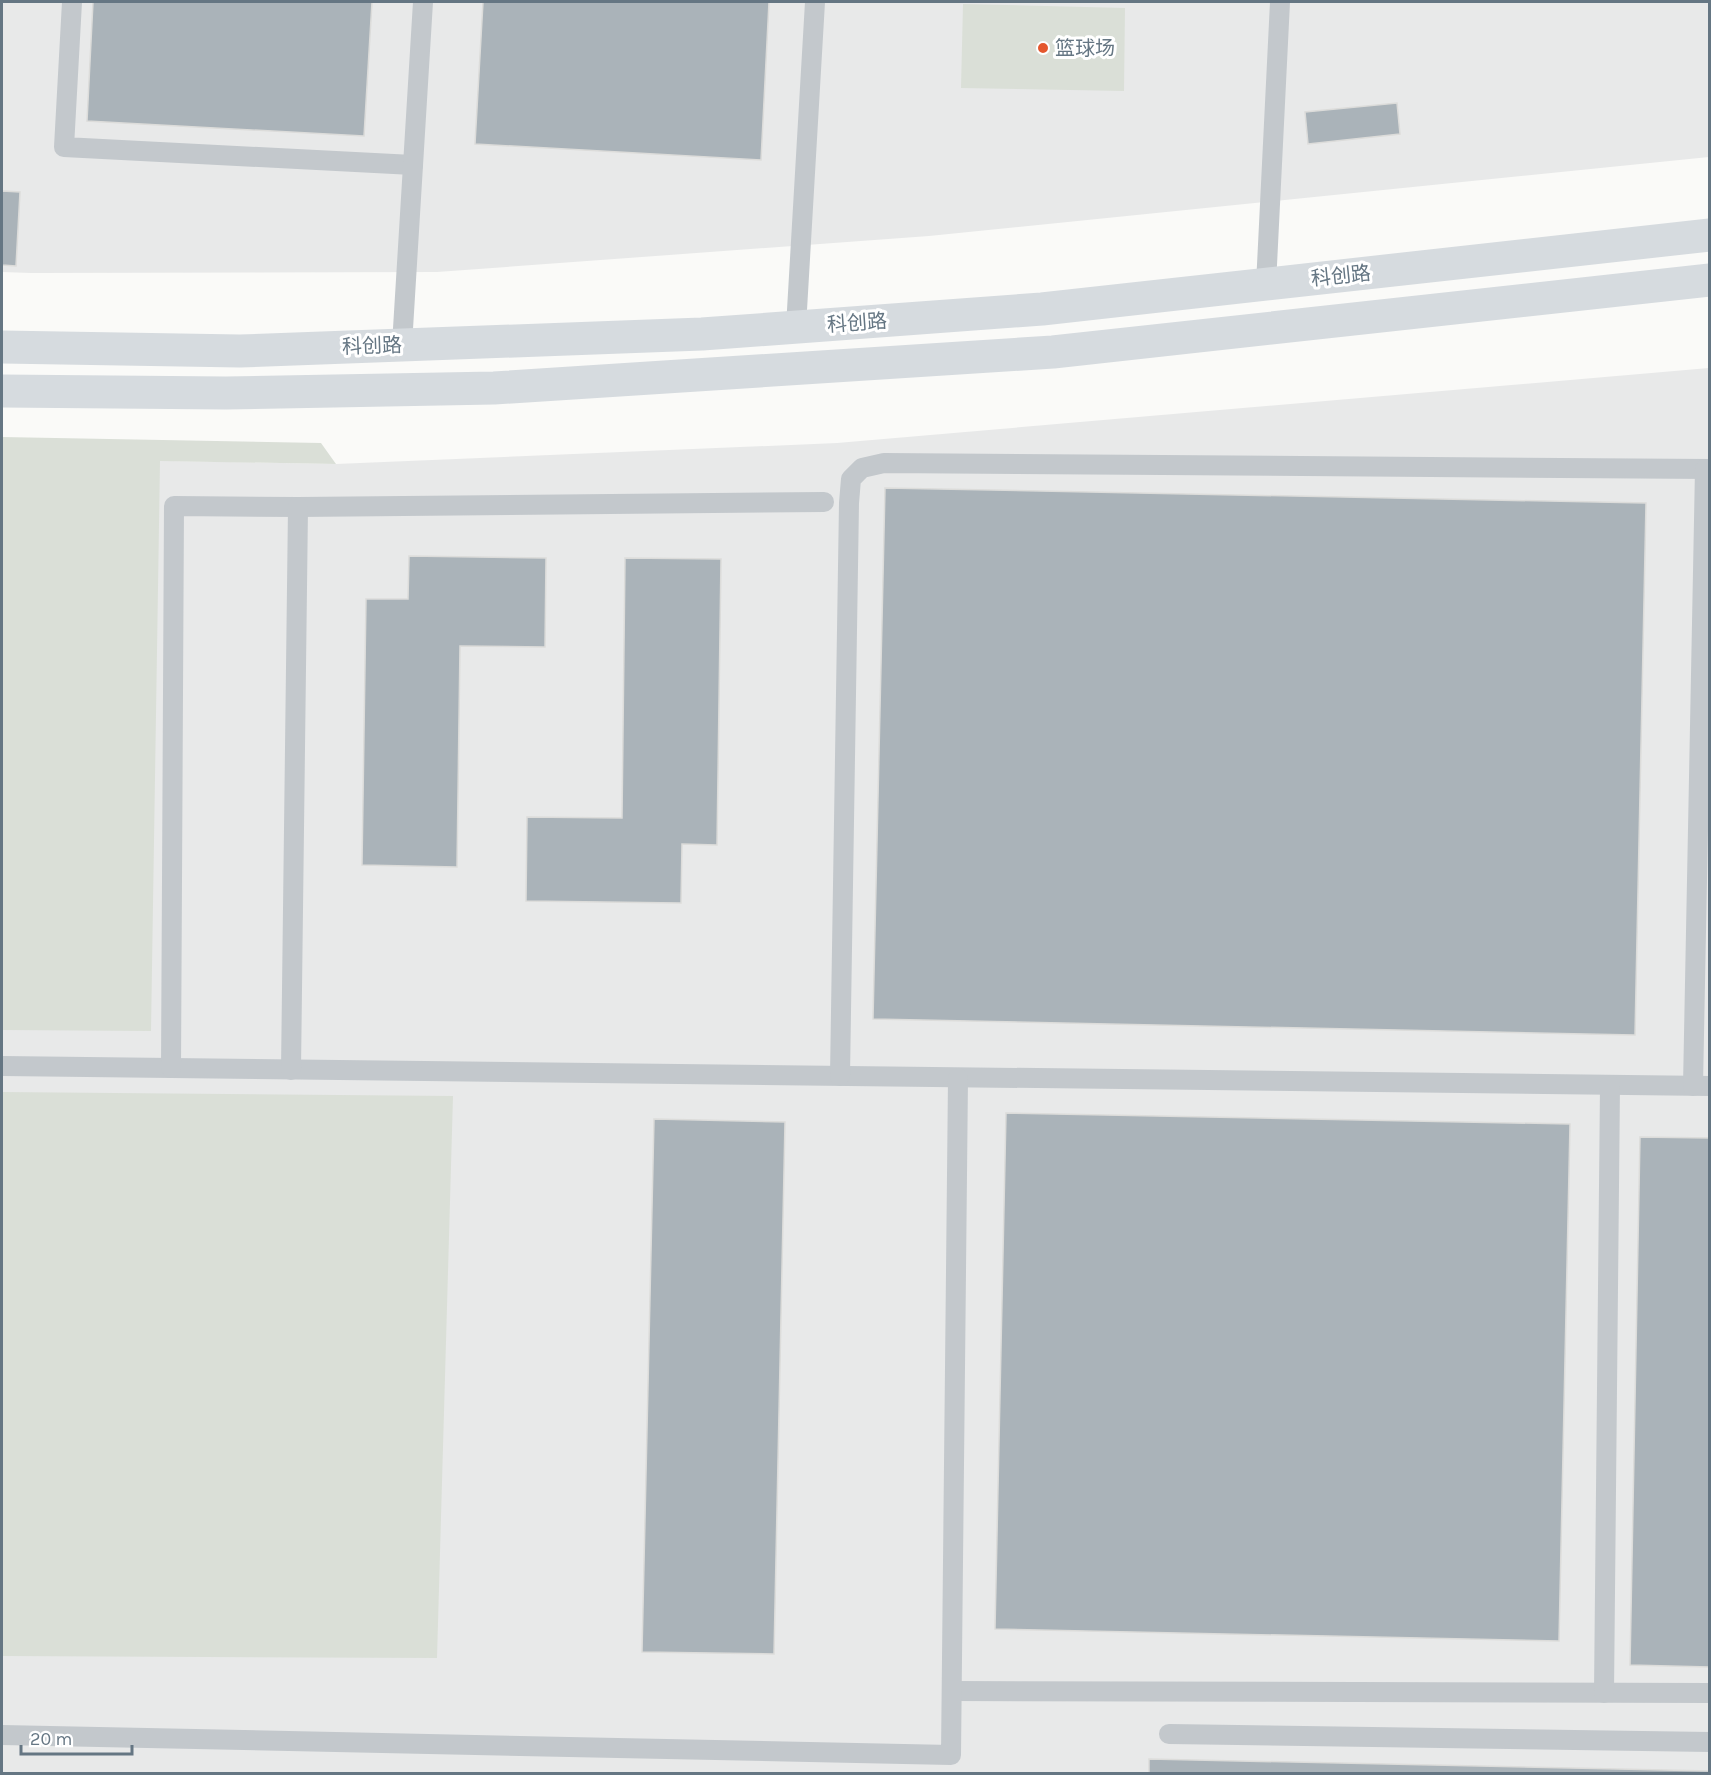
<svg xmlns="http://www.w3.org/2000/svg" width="1711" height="1775" font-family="Karla,'Noto Sans SC',sans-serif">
<rect width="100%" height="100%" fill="#fafaf8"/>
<g fill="#e8e9e9">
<polygon points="2,2 1709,2 1709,157 929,236 437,272 31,273 2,272"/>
<polygon points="1709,368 1709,1773 2,1774 2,458 336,464 837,443"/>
</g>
<g fill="#dadfd7">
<polygon points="963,4 1125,8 1124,91 961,88"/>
<polygon points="2,437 321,443 336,464 160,461 151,1031 2,1030"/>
<polygon points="2,1092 453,1096 437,1658 2,1656"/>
</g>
<g fill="#aab3b9" stroke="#dcdcda" stroke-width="1.5">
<polygon points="93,2 372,2 364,136 87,121"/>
<polygon points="483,2 769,2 761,160 475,144"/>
<polygon points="1397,103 1400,134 1308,144 1305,112"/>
<polygon points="2,191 20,192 16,266 2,265"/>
<polygon points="885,488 1646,503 1635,1035 873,1019"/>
<polygon points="409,556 546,558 545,647 460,646 457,867 362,865 366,599 408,599"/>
<polygon points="625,558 721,559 717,845 682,844 681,903 526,901 527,817 622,818"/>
<polygon points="1006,1113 1570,1124 1559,1641 995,1629"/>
<polygon points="654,1119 785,1122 774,1654 642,1652"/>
<polygon points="1640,1137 1710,1138 1710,1667 1630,1665"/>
<polygon points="1149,1759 1710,1771 1710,1774 1149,1774"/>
</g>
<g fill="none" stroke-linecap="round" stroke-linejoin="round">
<g stroke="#c3c8cc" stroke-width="20">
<polyline points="72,2 64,147 413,165"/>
<polyline points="1266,285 1280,2"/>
<polyline points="796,327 815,2"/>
<polyline points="402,345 423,2"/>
<polyline points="2,1066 1710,1086"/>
<polyline points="171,1068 174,506 298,507 824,502"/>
<polyline points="291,1070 298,507"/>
<polyline points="840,1076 849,503 851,479 862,468 884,463 1710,469"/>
<polyline points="1693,1086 1705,469"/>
<polyline points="952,1691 1710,1693"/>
<polyline points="1604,1693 1610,1085"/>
<polyline points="1169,1734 1710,1742"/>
<polyline points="2,1735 951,1755 958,1078"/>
</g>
<g stroke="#d6dbdf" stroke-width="33">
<polyline points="2,347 240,351 702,334 1042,309 1710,235"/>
<polyline points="2,391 226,393 494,388 1053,352 1710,280"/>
</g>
</g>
<circle fill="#e4572e" stroke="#fff" stroke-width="2" cx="1043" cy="48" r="6"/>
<g text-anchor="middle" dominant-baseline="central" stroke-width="6" stroke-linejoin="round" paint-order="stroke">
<g font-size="20" fill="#657683" stroke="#fff" text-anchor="start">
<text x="1055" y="48">篮球场</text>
</g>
<g font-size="20" fill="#657683" stroke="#fff">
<text transform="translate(1341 276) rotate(-6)">科创路</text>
<text transform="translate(857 323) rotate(-4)">科创路</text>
<text transform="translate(372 346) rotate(-2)">科创路</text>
</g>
</g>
<rect width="1711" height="1775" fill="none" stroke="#657683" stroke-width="6"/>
<path d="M21 1745v9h111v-9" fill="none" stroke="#657683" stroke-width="3"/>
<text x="30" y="1745" font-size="18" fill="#657683" stroke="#ffffff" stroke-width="4.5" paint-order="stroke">20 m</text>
</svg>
